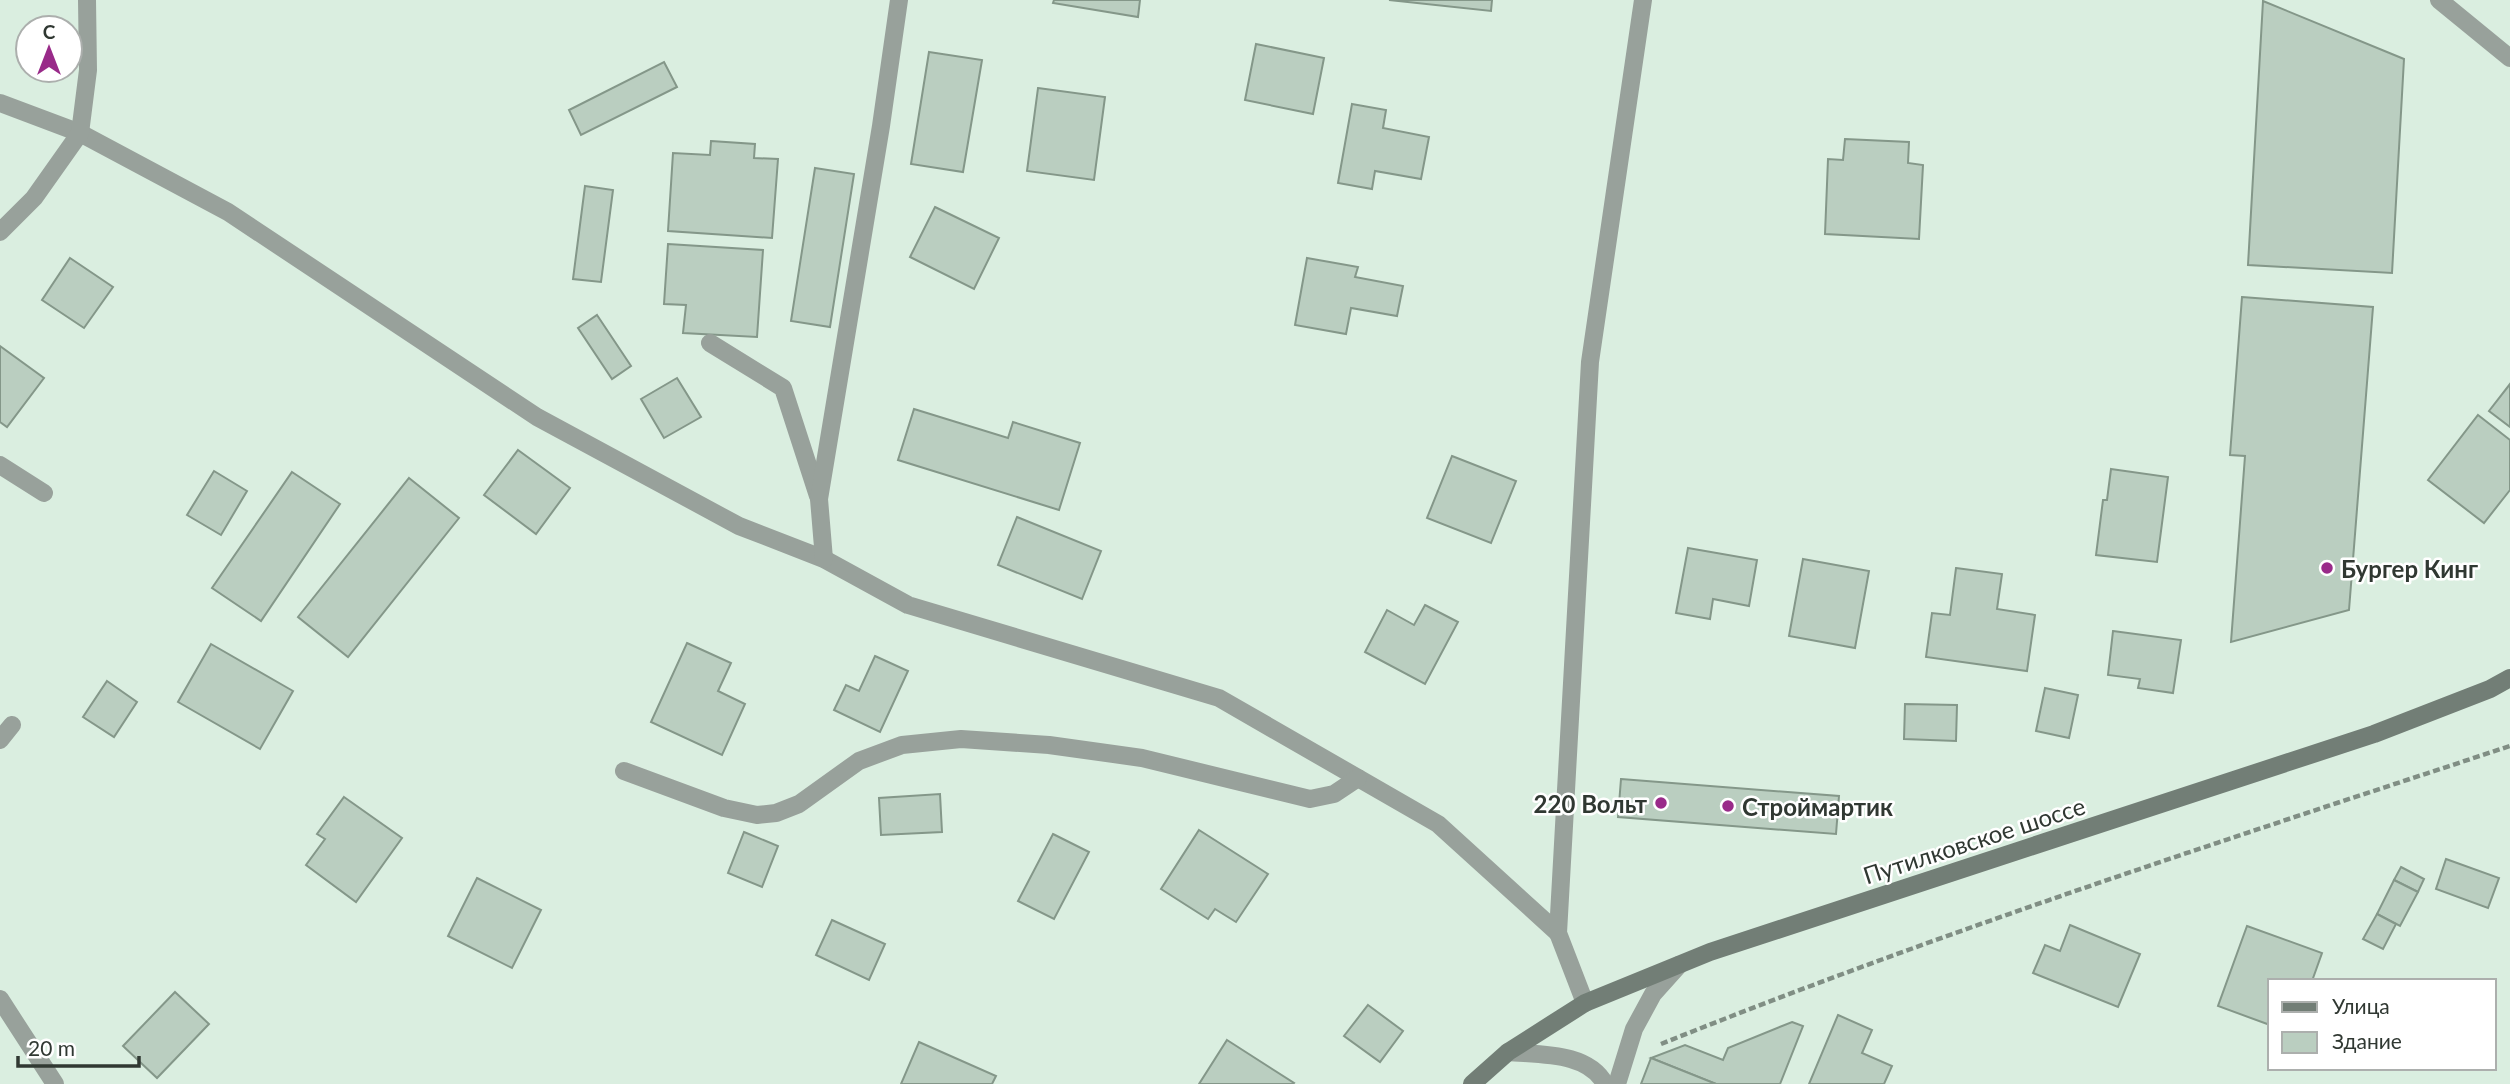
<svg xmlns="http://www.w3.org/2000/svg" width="2510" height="1084" font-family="Lato,sans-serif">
<rect width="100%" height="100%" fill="#daeee0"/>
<g fill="#bacec0" stroke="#849789" stroke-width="2">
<polygon points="1054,0 1140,0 1138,17 1053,3"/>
<polygon points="1389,0 1492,0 1491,11"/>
<polygon points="2263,1 2404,59 2392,273 2248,265"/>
<polygon points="1256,44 1324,58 1313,114 1245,100"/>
<polygon points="929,52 982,60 963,172 911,164"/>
<polygon points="664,62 677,87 581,135 569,110"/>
<polygon points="1038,88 1105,97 1094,180 1027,171"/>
<polygon points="1352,104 1386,110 1383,128 1429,137 1421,179 1375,171 1372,189 1338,183"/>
<polygon points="1845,139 1909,142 1908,163 1923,165 1919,239 1825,234 1828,159 1843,160"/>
<polygon points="711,141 755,144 754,158 778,159 772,238 668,231 673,153 710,155"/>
<polygon points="815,168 854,174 830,327 791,321"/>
<polygon points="585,186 613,190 601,282 573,279"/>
<polygon points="935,207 999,238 974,289 910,257"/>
<polygon points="668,244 763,250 757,337 683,333 686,305 664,304"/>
<polygon points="70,258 113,287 84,328 42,300"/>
<polygon points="1307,258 1358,267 1355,277 1403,286 1397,316 1351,308 1346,334 1295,325"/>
<polygon points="2242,297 2373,307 2349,610 2231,642 2245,456 2230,455"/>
<polygon points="597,315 631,366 612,379 578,328"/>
<polygon points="0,346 44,378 7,427 0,422"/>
<polygon points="677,378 701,417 664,438 641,399"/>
<polygon points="2510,384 2510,427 2489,411"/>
<polygon points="914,409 1008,438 1013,422 1080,443 1059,510 898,460"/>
<polygon points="2478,415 2510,440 2510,490 2484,523 2428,480"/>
<polygon points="518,450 570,488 536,534 484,495"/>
<polygon points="1452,456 1516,481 1491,543 1427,518"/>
<polygon points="2111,469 2168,477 2157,562 2096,555 2103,500 2107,500"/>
<polygon points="214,471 247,491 221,535 187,515"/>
<polygon points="292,472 340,504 261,621 212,588"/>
<polygon points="409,478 459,518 348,657 298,617"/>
<polygon points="1017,517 1101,551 1082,599 998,565"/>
<polygon points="1688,548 1757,560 1749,606 1713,599 1710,619 1676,613"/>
<polygon points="1803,559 1869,571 1855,648 1789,636"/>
<polygon points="1956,568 2002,574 1997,609 2035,615 2027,671 1926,657 1932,613 1950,615"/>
<polygon points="1425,605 1458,622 1425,684 1365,652 1387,610 1414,625"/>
<polygon points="2113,631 2181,640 2173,693 2138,688 2140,679 2108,675"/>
<polygon points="687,643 731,663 718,691 745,704 722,755 651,722"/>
<polygon points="211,644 293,691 260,749 178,702"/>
<polygon points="875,656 908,671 880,732 834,710 846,685 859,691"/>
<polygon points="107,681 137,702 114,737 83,717"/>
<polygon points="2045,688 2078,695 2069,738 2036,731"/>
<polygon points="1905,704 1957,705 1956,741 1904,739"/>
<polygon points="1621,779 1839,796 1836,834 1618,817"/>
<polygon points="940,794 942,832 881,835 879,798"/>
<polygon points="344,797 402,838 356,902 306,865 325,839 317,834"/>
<polygon points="1199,830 1268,874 1236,922 1215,909 1208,919 1161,889"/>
<polygon points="744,832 778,846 762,887 728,873"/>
<polygon points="1053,834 1089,852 1054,919 1018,901"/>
<polygon points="2446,859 2499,878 2488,908 2436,889"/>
<polygon points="2401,867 2424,879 2418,892 2394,880"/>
<polygon points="477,878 541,910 512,968 448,936"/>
<polygon points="2394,880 2418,892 2400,926 2377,914"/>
<polygon points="2377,914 2396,924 2383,949 2363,939"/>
<polygon points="832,920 885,944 869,980 816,955"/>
<polygon points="2070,925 2140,954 2118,1007 2033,973 2045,945 2060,951"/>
<polygon points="2247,926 2322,953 2312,981 2270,981 2270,1025 2218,1006"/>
<polygon points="175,992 209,1024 157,1078 123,1046"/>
<polygon points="1368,1005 1403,1031 1380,1062 1344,1036"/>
<polygon points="1838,1015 1872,1030 1862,1053 1892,1066 1884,1084 1809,1084"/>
<polygon points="1792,1022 1803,1026 1780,1084 1716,1084 1651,1058 1685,1045 1723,1060 1728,1048"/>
<polygon points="1227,1040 1294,1083 1293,1084 1199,1084"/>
<polygon points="919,1042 996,1076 992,1084 901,1084"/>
<polygon points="1651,1058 1716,1084 1641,1084"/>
</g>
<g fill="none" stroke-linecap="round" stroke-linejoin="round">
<path stroke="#808e84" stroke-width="4.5" stroke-dasharray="7 3.5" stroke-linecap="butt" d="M1661,1044C1940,932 2225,840 2510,746"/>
<g stroke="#98a19b" stroke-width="18">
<polyline points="0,103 80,133 228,212 537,417 739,526 824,559 908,605 1219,698 1438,824 1558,933"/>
<polyline points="0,232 34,198 80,133 88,70 87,0"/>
<polyline points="710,343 783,388 818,496"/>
<polyline points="0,465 44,493"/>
<polyline points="824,559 819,499 881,126 899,0"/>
<polyline points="0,740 12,725"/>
<polyline points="624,771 724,808 757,815 776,813 799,804 859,761 902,745 961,739 1049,745 1142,758 1310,799 1334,794 1358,778"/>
<polyline points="0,999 55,1084"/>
<polyline points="1585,1003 1558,933 1590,362 1643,0"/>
<path d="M1508,1052C1541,1055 1588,1052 1605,1084"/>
<polyline points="1617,1084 1634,1029 1653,994 1679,965"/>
</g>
<polyline stroke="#98a19b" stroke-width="18" points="2439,0 2510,58"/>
<polyline stroke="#727e76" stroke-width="18" points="1472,1084 1508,1052 1585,1003 1710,952 2374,734 2490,689 2510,678"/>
</g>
<g fill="#992a89" stroke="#fff" stroke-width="2.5">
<circle cx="2327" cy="568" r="7"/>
<circle cx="1661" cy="803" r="7"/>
<circle cx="1728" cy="806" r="7"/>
</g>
<g text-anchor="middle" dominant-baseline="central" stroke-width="5" stroke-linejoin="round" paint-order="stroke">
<g font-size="24" font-weight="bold" fill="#303832" stroke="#fff" text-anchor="start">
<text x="2341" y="568">Бургер Кинг</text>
<text x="1647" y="803" text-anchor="end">220 Вольт</text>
<text x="1742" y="806">Строймартик</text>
</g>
<g font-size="24" fill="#303832" stroke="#fff">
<text transform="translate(1974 840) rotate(-18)">Путилковское шоссе</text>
</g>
</g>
<rect x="2268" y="979" width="228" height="91" fill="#ffffff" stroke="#acafad" stroke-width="2"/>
<rect x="2282" y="1002" width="35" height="10" fill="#727e76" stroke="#acafad" stroke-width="2"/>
<text x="2332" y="1014" font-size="21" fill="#303832">Улица</text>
<rect x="2282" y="1032" width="35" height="21" fill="#bacec0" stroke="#acafad" stroke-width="2"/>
<text x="2332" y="1049" font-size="21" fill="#303832">Здание</text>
<g transform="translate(49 49)"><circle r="33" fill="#ffffff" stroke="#acafad" stroke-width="2"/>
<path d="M0-5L12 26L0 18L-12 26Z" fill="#992a89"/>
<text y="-10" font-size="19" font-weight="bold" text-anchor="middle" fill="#303832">С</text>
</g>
<path d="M18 1056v10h121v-10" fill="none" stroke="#303832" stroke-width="3.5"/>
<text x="28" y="1056" font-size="21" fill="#303832" stroke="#ffffff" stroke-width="5" paint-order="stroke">20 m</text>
</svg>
